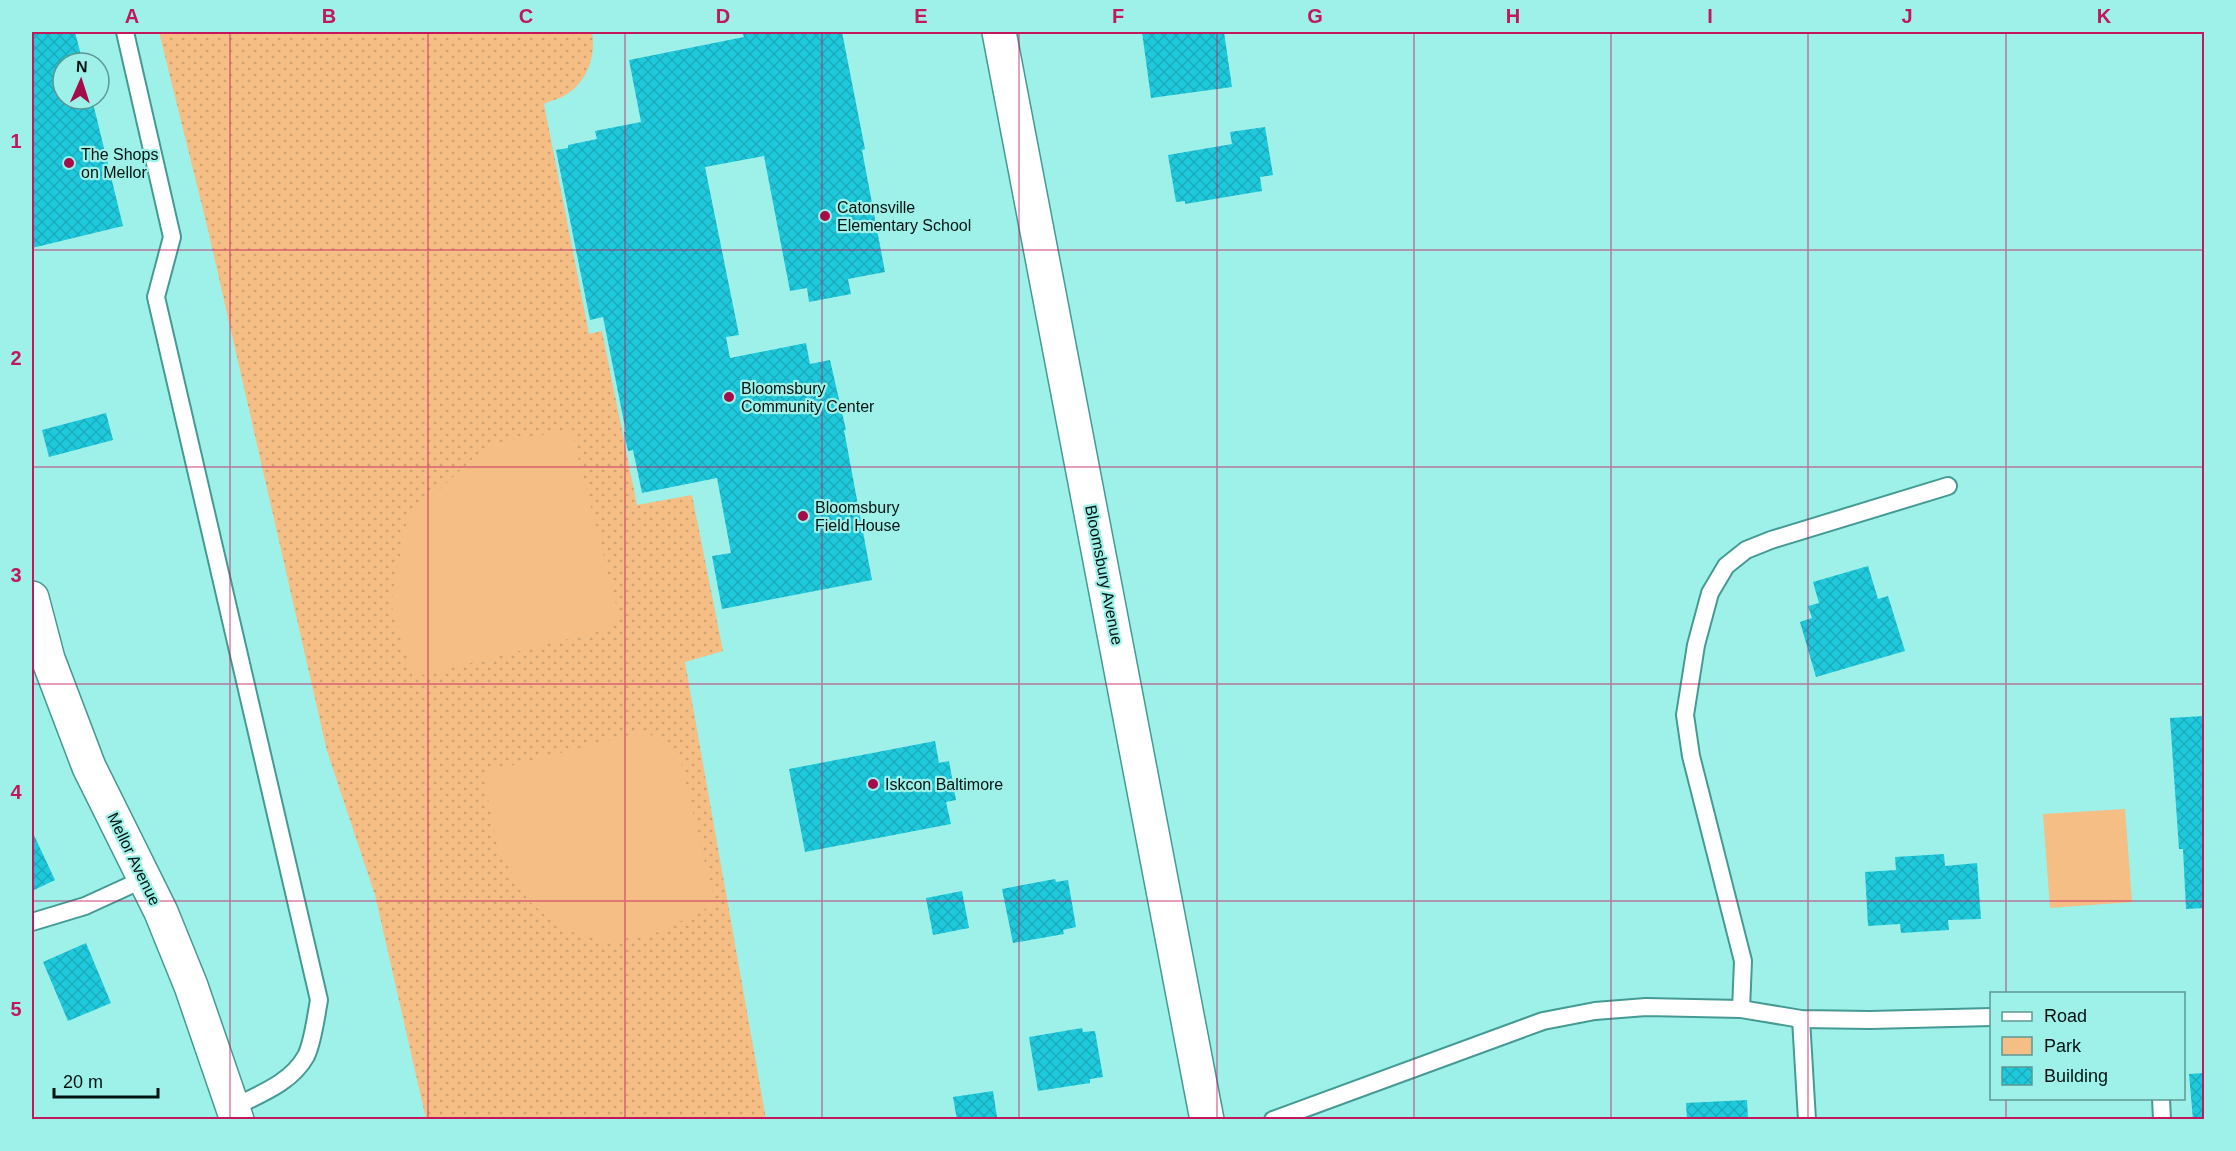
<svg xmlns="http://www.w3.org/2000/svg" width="2236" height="1151" font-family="Arial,sans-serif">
<defs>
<pattern id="green-dots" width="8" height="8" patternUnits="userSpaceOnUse" patternTransform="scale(1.5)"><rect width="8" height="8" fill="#f5be85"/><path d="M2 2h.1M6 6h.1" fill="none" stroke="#d0a272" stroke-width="1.8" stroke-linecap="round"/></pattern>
<pattern id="building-cross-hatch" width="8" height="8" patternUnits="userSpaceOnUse" patternTransform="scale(1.5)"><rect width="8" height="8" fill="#1fc9dc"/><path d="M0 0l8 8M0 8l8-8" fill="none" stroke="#1aacbc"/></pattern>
</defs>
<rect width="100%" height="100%" fill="#9df1e8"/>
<path fill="url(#green-dots)" d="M159,32H592C596,53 589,78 570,92C563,98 552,100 544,104L589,334L602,331L637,505L692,495L723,651L685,662L766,1119H426L375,895L327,751L208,230Z"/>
<g fill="#f5be85">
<polygon points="571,430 619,616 609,629 413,677 391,604 407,519 489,444"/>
<polygon points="645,731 679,754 715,904 659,932 606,942 559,928 528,900 498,850 483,773"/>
<polygon points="2125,809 2132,902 2050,908 2043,814"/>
</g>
<g fill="url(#building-cross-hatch)">
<polygon points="32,32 75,32 83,63 63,63 63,99 92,99 123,226 32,248"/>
<polygon points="742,32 842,32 865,149 862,150 885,272 848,279 851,294 809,302 807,288 790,291 764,156 705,167 739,335 726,337 730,358 806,343 810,364 830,360 846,430 844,430 872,580 722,609 712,556 731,553 717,478 642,493 633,450 628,451 624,432 626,432 603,317 590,320 556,150 568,148 568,145 597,139 595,131 641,122 629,60 744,37"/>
<polygon points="1142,32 1224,32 1232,87 1151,98"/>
<polygon points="1265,127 1273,175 1260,177 1262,191 1185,204 1185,201 1176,202 1168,155 1232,144 1230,132"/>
<polygon points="106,413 113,440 49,457 42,430"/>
<polygon points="1868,566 1878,599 1888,596 1905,651 1816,677 1800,622 1812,618 1808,606 1819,603 1813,582"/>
<polygon points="2204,716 2204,908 2186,909 2183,849 2179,849 2170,718"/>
<polygon points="935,741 939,763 949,761 956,800 946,802 951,824 805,852 789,769"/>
<polygon points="32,831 55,880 32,891"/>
<polygon points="1944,854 1945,866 1977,863 1981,919 1948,920 1949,930 1901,933 1900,924 1868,926 1865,872 1896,870 1895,857"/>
<polygon points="1055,879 1056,882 1068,880 1076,927 1063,930 1064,934 1013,943 1002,889"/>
<polygon points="962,891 969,928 933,935 926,898"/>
<polygon points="86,943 111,1003 68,1021 43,962"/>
<polygon points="1082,1028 1083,1032 1095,1031 1103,1077 1090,1079 1090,1083 1038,1091 1029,1037"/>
<polygon points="2204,1073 2204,1120 2193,1120 2189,1074"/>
<polygon points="993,1091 997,1117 957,1120 953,1097"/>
<polygon points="1747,1100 1748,1118 1759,1117 1759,1120 1687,1120 1686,1103"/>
</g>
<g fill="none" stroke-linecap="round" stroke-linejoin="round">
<g stroke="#459a93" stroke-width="20">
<g id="service">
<path d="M125,32L172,237L156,297L319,1000C316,1016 313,1042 306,1056C291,1083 260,1094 234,1107"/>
<polyline points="32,922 85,906 144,879"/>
<polyline points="1741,1009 1743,961 1691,756 1685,715 1696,645 1710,593 1726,566 1746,550 1771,540 1948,486"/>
<polyline points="1801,1019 1807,1120"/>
<polyline points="2161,1098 2162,1120"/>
<polyline points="1273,1120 1543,1021 1595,1011 1646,1007 1741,1009 1801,1019 1870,1020 1992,1017"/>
</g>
</g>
<g stroke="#459a93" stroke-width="36">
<polyline id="minor" points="32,598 48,659 89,767 161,912 191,986 237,1120"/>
</g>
<g stroke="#459a93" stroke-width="36">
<polyline id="secondary" points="999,32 1207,1120"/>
</g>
<use href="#service" stroke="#fff" stroke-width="16"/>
<use href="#minor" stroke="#fff" stroke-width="33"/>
<use href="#secondary" stroke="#fff" stroke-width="33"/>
</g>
<path fill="none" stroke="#c2185b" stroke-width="1.5" stroke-opacity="0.55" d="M230,32V1120M428,32V1120M625,32V1120M822,32V1120M1019,32V1120M1217,32V1120M1414,32V1120M1611,32V1120M1808,32V1120M2006,32V994M32,250H2204M32,467H2204M32,684H2204M32,901H2204M2006,1098V1120"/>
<g fill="#a40d47" stroke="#9df1e8" stroke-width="2">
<circle cx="69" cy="163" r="6"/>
<circle cx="825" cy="216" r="6"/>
<circle cx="729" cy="397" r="6"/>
<circle cx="803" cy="516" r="6"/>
<circle cx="873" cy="784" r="6"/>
</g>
<g text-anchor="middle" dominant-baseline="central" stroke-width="4.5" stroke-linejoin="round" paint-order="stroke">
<g font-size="16" fill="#001311" stroke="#9df1e8" text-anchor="start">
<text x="81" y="154">The Shops<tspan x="81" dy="18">on Mellor</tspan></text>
<text x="837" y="207">Catonsville<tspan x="837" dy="18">Elementary School</tspan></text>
<text x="741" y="388">Bloomsbury<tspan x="741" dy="18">Community Center</tspan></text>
<text x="815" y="507">Bloomsbury<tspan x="815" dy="18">Field House</tspan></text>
<text x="885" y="784">Iskcon Baltimore</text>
</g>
<g font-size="16" fill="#001311" stroke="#9df1e8">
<text transform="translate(1104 575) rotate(79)">Bloomsbury Avenue</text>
<text transform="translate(134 859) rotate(64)">Mellor Avenue</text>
</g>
</g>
<rect width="2236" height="1151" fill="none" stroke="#9df1e8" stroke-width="66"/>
<rect x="1990" y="992" width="195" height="108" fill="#9df1e8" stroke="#5e9892" stroke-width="1.5"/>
<rect x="2002" y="1012" width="30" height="9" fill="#ffffff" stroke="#5e9892" stroke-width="1.5"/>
<text x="2044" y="1022" font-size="18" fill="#001311">Road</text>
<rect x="2002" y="1037" width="30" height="18" fill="#f5be85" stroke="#5e9892" stroke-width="1.5"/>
<text x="2044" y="1052" font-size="18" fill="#001311">Park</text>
<rect x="2002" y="1067" width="30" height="18" fill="url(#building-cross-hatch)" stroke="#5e9892" stroke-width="1.5"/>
<text x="2044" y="1082" font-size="18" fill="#001311">Building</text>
<g transform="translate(81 81) rotate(3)"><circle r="28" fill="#9df1e8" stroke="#5e9892" stroke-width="1.5"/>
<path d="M0-4.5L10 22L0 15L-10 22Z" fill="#a40d47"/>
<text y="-9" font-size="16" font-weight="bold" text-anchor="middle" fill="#001311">N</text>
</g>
<path d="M54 1088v9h104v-9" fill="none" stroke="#001311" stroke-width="3"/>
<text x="63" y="1088" font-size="18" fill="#001311" stroke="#9df1e8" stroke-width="4.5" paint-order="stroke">20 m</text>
<rect x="33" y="33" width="2170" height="1085" fill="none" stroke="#c2185b" stroke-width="2"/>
<g font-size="20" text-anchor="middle" font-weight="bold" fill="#c2185b">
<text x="132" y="23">A</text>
<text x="329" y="23">B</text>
<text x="526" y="23">C</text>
<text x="723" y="23">D</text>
<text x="921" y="23">E</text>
<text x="1118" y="23">F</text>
<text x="1315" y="23">G</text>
<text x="1513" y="23">H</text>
<text x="1710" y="23">I</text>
<text x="1907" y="23">J</text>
<text x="2104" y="23">K</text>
<text x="16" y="148">1</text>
<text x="16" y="365">2</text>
<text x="16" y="582">3</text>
<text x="16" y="799">4</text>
<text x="16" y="1016">5</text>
</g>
</svg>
